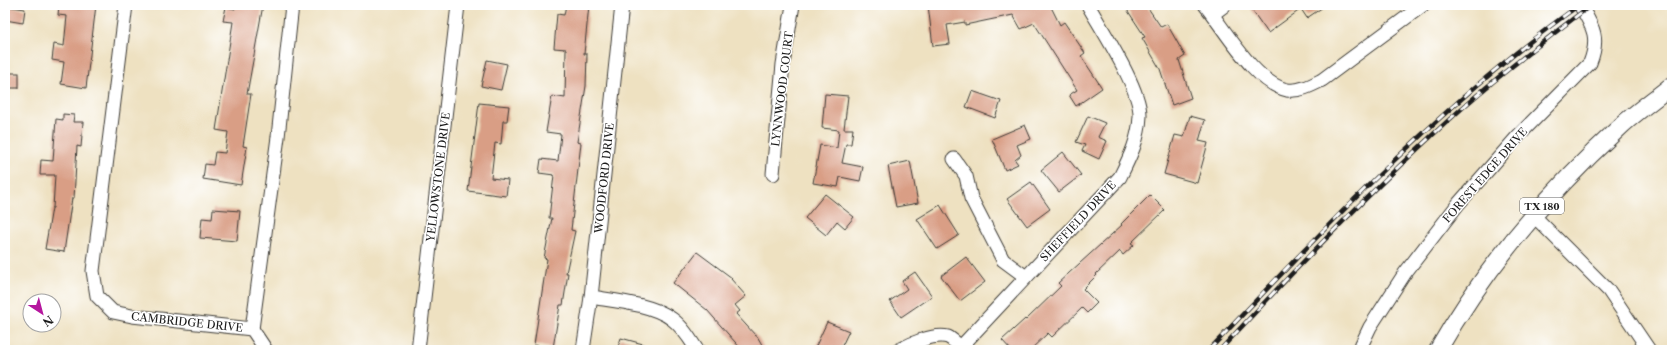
<svg xmlns="http://www.w3.org/2000/svg" width="1677" height="355" font-family="'Libre Caslon Text',serif">
<rect width="100%" height="100%" fill="#fff"/>
<filter id="ink" filterUnits="userSpaceOnUse"><feTurbulence type="fractalNoise" baseFrequency=".025" numOctaves="2"/><feDisplacementMap in="SourceGraphic" scale="8" xChannelSelector="R" yChannelSelector="G"/><feConvolveMatrix kernelMatrix="1 2 1 2 8 2 1 2 1" color-interpolation-filters="sRGB"/></filter>
<filter id="wash" filterUnits="userSpaceOnUse"><feTurbulence type="fractalNoise" baseFrequency=".012" numOctaves="4" result="noise"/><feDisplacementMap in="SourceGraphic" scale="16" xChannelSelector="R" yChannelSelector="G"/><feGaussianBlur stdDeviation="0.9" result="paint"/><feColorMatrix in="noise" values="0 0 0 0 0 0 0 0 0 0 0 0 0 0 0 0 0 1.4 0 .05"/><feComposite in="paint" operator="in"/></filter>
<g filter="url(#wash)">
<rect width="100%" height="100%" fill="#eee1c1"/>
<g id="blocks">
<g fill="#d99e85">
<polygon points="59,5 96,5 86,88 61,84 64,62 52,60 54,44 64,46 67,16 58,15"/>
<polygon points="236,5 263,5 247,94 251,94 243,146 247,147 241,185 203,179 205,164 213,165 215,152 225,153 228,132 216,130 233,22 223,21 226,7 235,9"/>
<polygon points="566,5 589,5 584,54 587,54 586,86 577,142 581,143 571,230 575,231 566,273 568,273 563,305 560,305 553,348 534,345 547,259 544,258 552,218 549,218 554,175 539,173 541,159 558,161 561,134 546,132 552,96 565,98 566,49 554,48 557,14 564,15"/>
<polygon points="928,5 1050,5 1060,25 1064,22 1085,53 1081,56 1102,88 1076,106 1069,95 1077,90 1034,23 1021,29 1013,15 965,25 965,22 947,25 950,44 933,46"/>
<polygon points="1124,5 1146,5 1161,27 1167,24 1185,56 1179,60 1191,98 1172,105 1160,69 1142,38 1145,37"/>
<polygon points="1256,5 1326,5 1307,18 1301,9 1268,33 1251,9"/>
<polygon points="5,6 25,9 23,23 5,20"/>
<polygon points="487,60 507,64 501,90 481,86"/>
<rect x="5" y="73" width="14" height="15"/>
<polygon points="972,91 1001,101 995,118 966,107"/>
<polygon points="825,94 848,96 844,129 853,129 851,144 846,144 842,163 863,167 860,181 840,177 838,187 813,183 820,145 837,148 839,130 822,128"/>
<polygon points="479,103 509,106 507,121 503,121 501,144 495,143 491,178 508,180 506,196 468,191"/>
<polygon points="63,114 74,115 73,122 83,122 81,147 77,146 74,198 72,198 64,252 45,249 52,208 53,208 55,175 40,175 41,160 53,161 56,119 63,120"/>
<polygon points="1088,116 1105,123 1098,137 1107,141 1099,159 1082,151 1085,145 1076,142"/>
<polygon points="1190,116 1205,120 1199,141 1208,143 1197,183 1164,174 1175,135 1184,137"/>
<polygon points="1025,125 1031,139 1017,145 1021,155 1015,160 1018,164 1005,170 992,139"/>
<polygon points="1063,152 1081,175 1059,192 1041,170"/>
<polygon points="910,161 918,203 896,207 888,166"/>
<polygon points="1031,182 1050,209 1027,226 1007,199"/>
<polygon points="825,194 854,217 845,228 837,221 826,235 805,218"/>
<polygon points="1150,195 1165,210 1131,243 1134,245 1123,255 1120,251 1096,274 1097,275 1083,289 1097,303 1087,313 1082,308 1052,337 1048,333 1030,350 1011,350 1002,340 1025,319 1026,320 1061,286 1058,283 1122,225 1121,224"/>
<polygon points="940,205 959,235 937,249 917,219"/>
<polygon points="213,209 240,211 237,241 200,238 202,218 212,219"/>
<polygon points="697,252 732,278 731,279 746,296 735,305 740,311 736,314 756,336 757,336 765,350 742,350 707,310 673,283"/>
<polygon points="966,257 985,282 960,301 941,276"/>
<polygon points="915,272 932,296 901,317 890,301 907,289 902,281"/>
<polygon points="827,322 849,331 840,350 814,350"/>
<polygon points="621,338 654,347 653,350 617,350"/>
</g>
</g>
</g>
<g filter="url(#ink)">
<use href="#blocks" fill-opacity="0" stroke="#3c3a35" stroke-width="1"/>
<g fill="none" stroke-linecap="round" stroke-linejoin="round">
<g stroke="#3c3a35" stroke-width="15">
<g id="minor">
<polyline points="126,5 93,271 97,296 113,312 132,316 252,329 278,137 292,5"/>
<path d="M1205,5C1226,31 1255,83 1287,90C1299,92 1312,85 1322,80L1423,5"/>
<polyline points="1213,14 1225,5"/>
<polyline points="954,159 966,176 971,198 1003,260 1026,277"/>
<polyline points="773,174 783,64 793,5"/>
<polyline points="1534,216 1609,291 1649,350"/>
<path d="M591,297C615,301 652,304 672,319C683,327 690,339 697,350"/>
<polyline points="252,329 266,350"/>
<polyline points="418,350 458,5"/>
<polyline points="583,350 591,297 622,5"/>
<path d="M899,350C910,344 934,333 948,337C952,339 957,344 961,347"/>
<path d="M958,350L1120,177C1130,157 1139,139 1140,116C1141,89 1102,30 1088,5"/>
<path d="M1359,350L1370,327L1405,273L1459,203L1518,136L1590,63C1600,37 1593,27 1580,5"/>
</g>
</g>
<g stroke="#3c3a35" stroke-width="19">
<path id="major" d="M1438,350C1486,266 1549,192 1620,127C1636,112 1655,99 1672,85"/>
</g>
<use href="#minor" stroke="#fff" stroke-width="13"/>
<use href="#major" stroke="#fff" stroke-width="17"/>
<g stroke="#1c1c1c" stroke-width="4.5">
<g id="rail">
<path d="M1209,350C1325,227 1441,104 1579,5"/>
<path d="M1220,350C1294,270 1369,192 1450,119C1495,78 1543,42 1591,5"/>
</g>
</g>
<use href="#rail" stroke="#fff" stroke-width="3" stroke-dasharray="9" stroke-linecap="butt"/>
</g>
</g>
<g text-anchor="middle" dominant-baseline="central" stroke-width="3" stroke-linejoin="round" paint-order="stroke">
<rect fill="#fff" stroke="#606060" stroke-width="1" x="1520" y="198" width="44" height="16" rx="3"/>
<g font-size="10" font-weight="bold" fill="#1c1c1c">
<text x="1542" y="206">TX 180</text>
</g>
<g font-size="11" fill="#1c1c1c" stroke="#fff">
<text transform="translate(782 89) rotate(-83)">LYNNWOOD COURT</text>
<text transform="translate(1485 175) rotate(-49)">FOREST EDGE DRIVE</text>
<text transform="translate(438 177) rotate(-83)">YELLOWSTONE DRIVE</text>
<text transform="translate(604 178) rotate(-84)">WOODFORD DRIVE</text>
<text transform="translate(1078 221) rotate(-47)">SHEFFIELD DRIVE</text>
<text transform="translate(187 322) rotate(6)">CAMBRIDGE DRIVE</text>
</g>
</g>
<rect width="1677" height="355" fill="none" stroke="#fff" stroke-width="20"/>
<g transform="translate(42 313) rotate(144)"><circle r="19" fill="#ffffff" stroke="#a4a4a4"/>
<path d="M0-3L7 15L0 10L-7 15Z" fill="#b5179e"/>
<text y="-6" font-size="11" font-weight="bold" text-anchor="middle" fill="#1c1c1c">N</text>
</g>
</svg>
